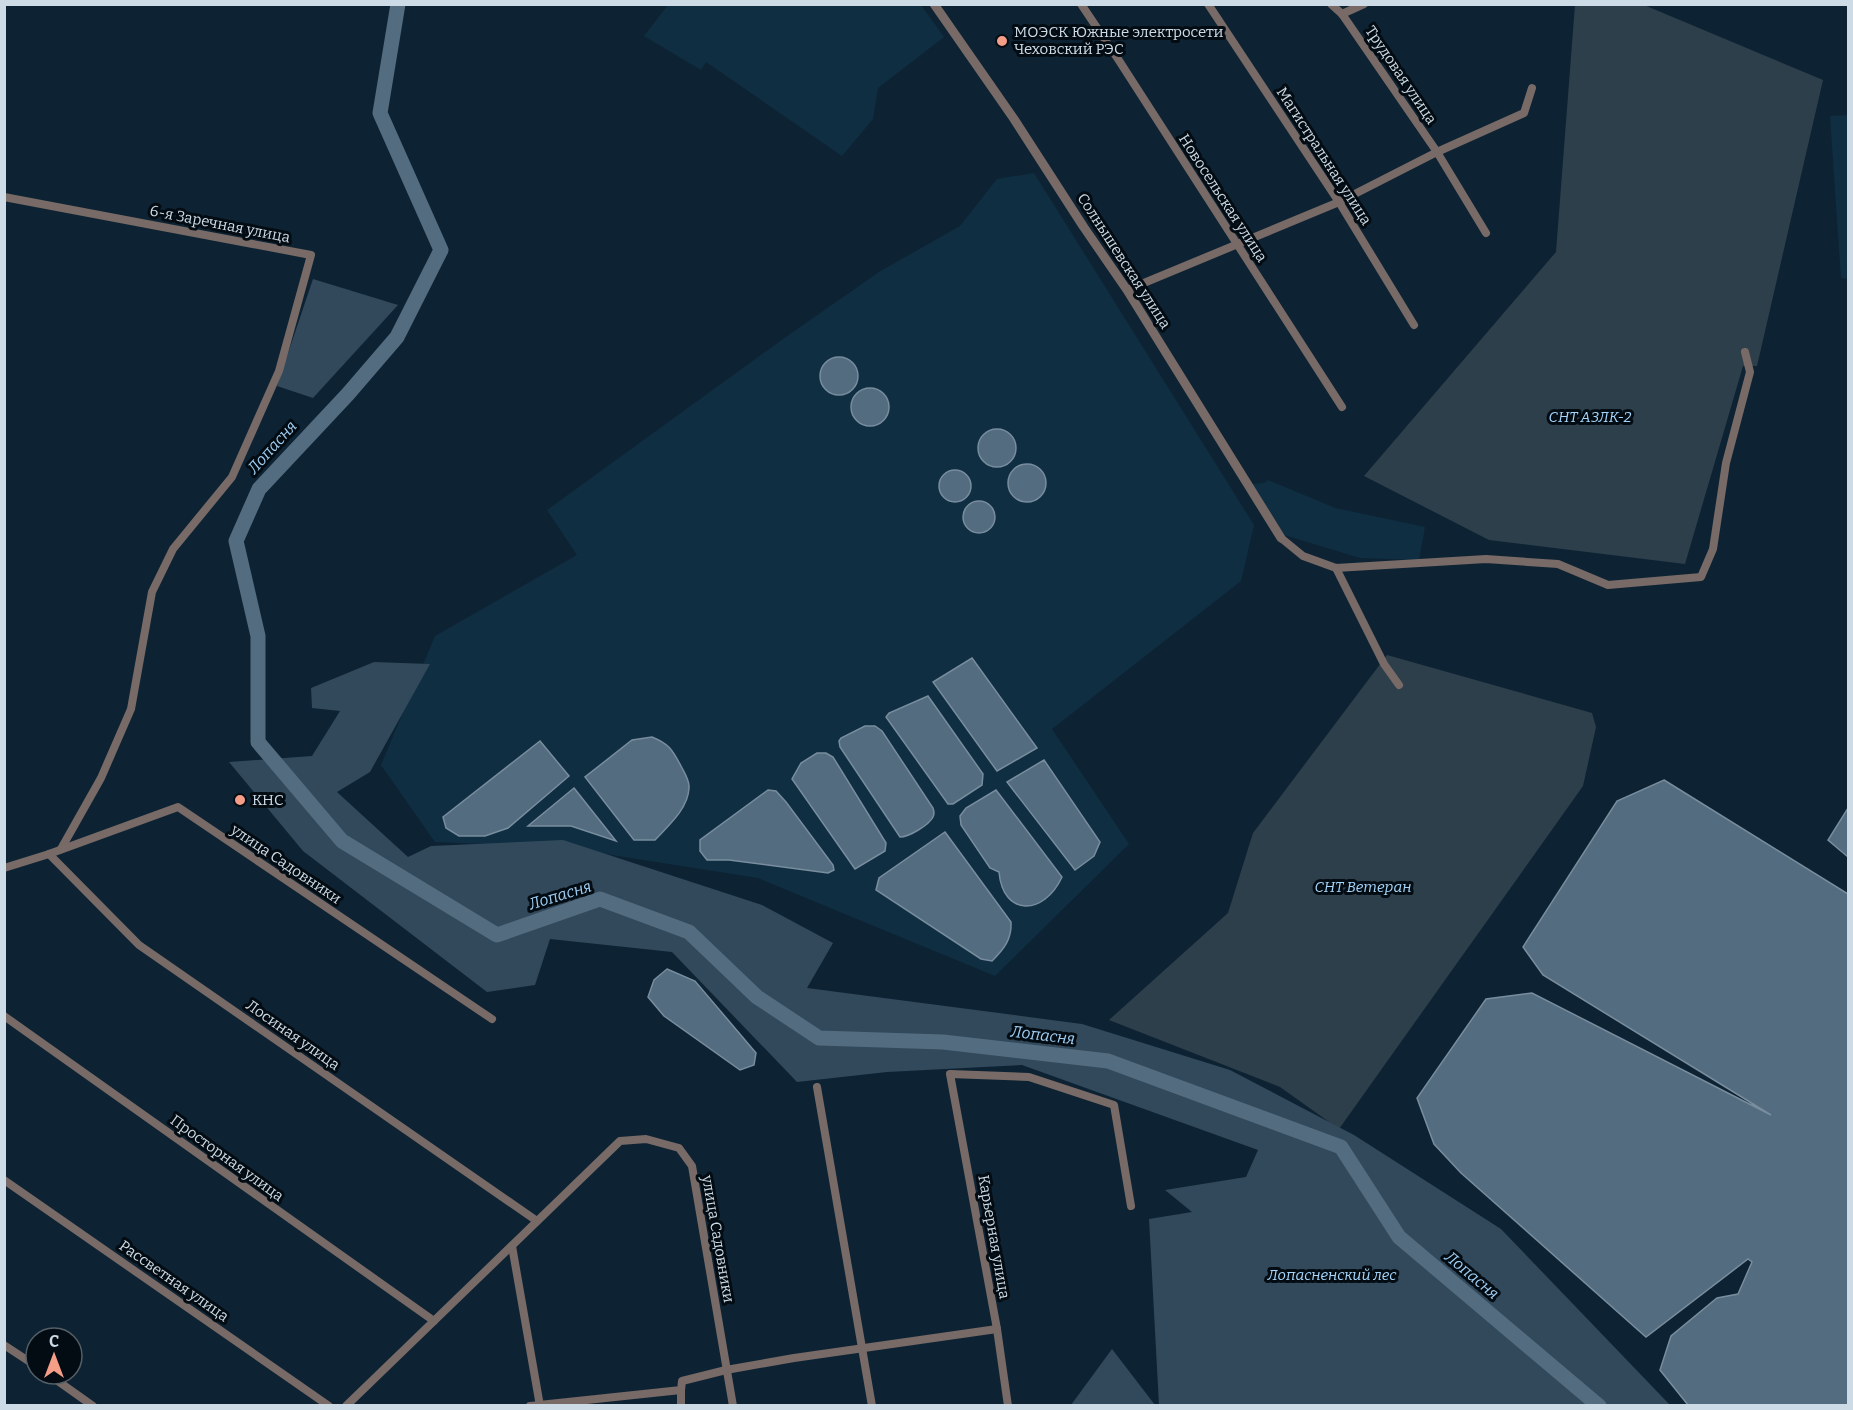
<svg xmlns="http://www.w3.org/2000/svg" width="1853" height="1410" font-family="Bitter,serif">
<rect width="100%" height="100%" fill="#0d2333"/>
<g fill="#102e42">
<polygon points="921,5 944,37 878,88 873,119 842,156 706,62 701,70 644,36 668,5"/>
<polygon points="1848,115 1848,279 1841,278 1830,116"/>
<polygon points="1034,173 1254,525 1241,581 1052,729 1129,844 995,976 758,878 561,847 435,842 381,765 435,636 577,555 547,510 783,339 879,272 960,226 997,179"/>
<polygon points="1268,480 1335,508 1425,527 1419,560 1360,558 1281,534 1251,484 1264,483"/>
</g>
<g fill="#2e3f4c">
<polygon points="1575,5 1644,5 1823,80 1757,366 1743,366 1685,564 1489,540 1364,476 1556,252"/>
<polygon points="1387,655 1592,713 1596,727 1583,786 1339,1129 1280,1087 1109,1020 1228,913 1253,833"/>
</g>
<g fill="#32495b">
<polygon points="313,279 398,305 313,398 277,386"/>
<polygon points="374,662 430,664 370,772 337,792 408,857 431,846 563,840 762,905 833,943 807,988 1082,1024 1230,1070 1354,1135 1501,1229 1670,1405 1159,1405 1149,1219 1192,1212 1165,1190 1246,1177 1258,1150 1022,1065 887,1072 797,1082 672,952 550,939 535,985 487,992 303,851 229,762 312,756 340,711 312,708 311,688"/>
<polygon points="1112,1349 1155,1405 1071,1405"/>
</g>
<g fill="#536c7f" stroke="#788d9e" stroke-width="1.5">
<circle cx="839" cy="376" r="19"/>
<circle cx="870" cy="407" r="19"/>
<circle cx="997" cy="448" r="19"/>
<circle cx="1027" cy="483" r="19"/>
<circle cx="955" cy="486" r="16"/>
<circle cx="979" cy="517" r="16"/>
<polygon points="972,658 1037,748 997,771 933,682"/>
<polygon points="928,696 983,774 982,785 953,804 948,804 886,717 889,713"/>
<path d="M865,726H875L882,731L933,808C934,812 935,813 933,817C929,825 909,837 900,837L840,747L839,741L841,738Z"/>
<path d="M652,737C669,744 672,749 681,766C684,772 690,781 689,788C688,809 668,826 655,840H634L585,777L632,740Z"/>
<polygon points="540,741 569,776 508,828 485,836 459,836 446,828 443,817"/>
<polygon points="817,753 826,753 833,757 886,843 885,851 855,869 792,779 801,763"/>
<polygon points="1044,760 1100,842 1094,856 1075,870 1007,782"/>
<polygon points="1664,780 1848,894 1848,1405 1688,1405 1660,1370 1671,1336 1717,1298 1738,1294 1752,1262 1748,1259 1646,1337 1461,1173 1434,1144 1417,1098 1486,999 1532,993 1771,1115 1543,975 1523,947 1617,801"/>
<polygon points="574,788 616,841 571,826 528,826"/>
<polygon points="768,790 776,791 786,802 833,865 834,870 828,873 729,860 707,860 700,851 700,840"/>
<path d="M996,790L1062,877C1044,916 1003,917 999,872L990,868L961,825L960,816L966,808Z"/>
<polygon points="1848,808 1848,857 1828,840"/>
<path d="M945,832L1011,922C1012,939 1004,949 992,961L981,959L876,890L879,878Z"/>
<polygon points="667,969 695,981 756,1053 754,1065 740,1070 664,1016 648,997 654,980"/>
</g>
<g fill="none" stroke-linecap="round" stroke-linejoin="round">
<polyline stroke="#536c7f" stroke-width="15" points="398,4 380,113 441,250 397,337 348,394 259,489 236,541 258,636 258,742 342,841 497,935 600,899 689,932 757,997 819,1038 943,1042 1108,1061 1341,1147 1399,1237 1599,1406"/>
<g stroke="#786a66" stroke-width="8">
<polyline points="1081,4 1118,59 1342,407"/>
<polyline points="1208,4 1339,202 1414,325"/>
<polyline points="1331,4 1342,14 1437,152 1486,233"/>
<polyline points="1342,14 1364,4"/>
<polyline points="4,197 311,255 279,371 232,477 173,549 152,592 131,709 101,778 61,849"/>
<polyline points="1127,290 1339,202 1437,152 1524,113 1532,88"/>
<polyline points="1281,538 1303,556 1336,568 1486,559 1558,564 1608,585 1701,577 1713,549 1726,463 1750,372 1745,352"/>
<polyline points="1336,568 1384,664 1399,685"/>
<polyline points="49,854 139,945 537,1221"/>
<polyline points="4,868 49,854 178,807 492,1019"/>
<polyline points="4,1016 434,1321"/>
<polyline points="817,1087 872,1406"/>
<polyline points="4,1180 329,1406"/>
<polyline points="512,1246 540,1406"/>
<polyline points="4,1345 36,1366"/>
<polyline points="48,1374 93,1406"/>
<polyline points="681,1390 681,1406"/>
<polyline points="346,1406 620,1141 646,1139 679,1148 692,1166 733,1406"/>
<polyline points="530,1406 681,1390 682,1381 726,1370 794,1358 997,1329"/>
<polyline points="1008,1406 997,1329 950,1074 1029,1077 1114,1105 1131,1206"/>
</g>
<polyline stroke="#786a66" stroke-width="9" points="934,4 1014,119 1083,226 1127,290 1281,538"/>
</g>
<g fill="#f49e87" stroke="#040c13" stroke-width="2">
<circle cx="1002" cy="41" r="6"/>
<circle cx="240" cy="800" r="6"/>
</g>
<g text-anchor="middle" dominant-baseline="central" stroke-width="6" stroke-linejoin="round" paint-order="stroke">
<g font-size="15" fill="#cddbe6" stroke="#040c13" text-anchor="start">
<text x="1014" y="32">МОЭСК Южные электросети<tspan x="1014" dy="17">Чеховский РЭС</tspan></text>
<text x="252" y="800">КНС</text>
</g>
<g font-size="15" fill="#cddbe6" stroke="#040c13">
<text transform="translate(1401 75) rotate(56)">Трудовая улица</text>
<text transform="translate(1324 156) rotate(57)">Магистральная улица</text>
<text transform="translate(1223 198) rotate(57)">Новосельская улица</text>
<text transform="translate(220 224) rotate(11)">6-я Заречная улица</text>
<text transform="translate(1124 261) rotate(57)">Солнышевская улица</text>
<text transform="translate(286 864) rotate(34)">улица Садовники</text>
<text transform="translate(293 1035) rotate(35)">Лосиная улица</text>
<text transform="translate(227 1158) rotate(36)">Просторная улица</text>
<text transform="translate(994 1237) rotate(80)">Карьерная улица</text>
<text transform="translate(718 1239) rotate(80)">улица Садовники</text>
<text transform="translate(174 1281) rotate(35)">Рассветная улица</text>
</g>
<g font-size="15" font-style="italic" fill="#a6d6fb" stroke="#040c13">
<text x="1590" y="417">СНТ АЗЛК-2</text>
<text x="1363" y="887">СНТ Ветеран</text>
<text x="1332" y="1275">Лопасненский лес</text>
</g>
<g font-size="16" font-style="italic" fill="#9fcef3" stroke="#040c13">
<text transform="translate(272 447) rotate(-48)">Лопасня</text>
<text transform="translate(560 895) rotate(-17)">Лопасня</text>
<text transform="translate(1043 1035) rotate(7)">Лопасня</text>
<text transform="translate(1472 1275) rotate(40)">Лопасня</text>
</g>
</g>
<rect width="1853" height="1410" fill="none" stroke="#cddbe6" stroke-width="12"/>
<g transform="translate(54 1356)"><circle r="28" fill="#040c13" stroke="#545f67" stroke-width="1.5"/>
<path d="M0-4.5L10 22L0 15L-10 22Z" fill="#f49e87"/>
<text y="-9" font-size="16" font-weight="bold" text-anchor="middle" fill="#cddbe6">С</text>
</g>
</svg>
